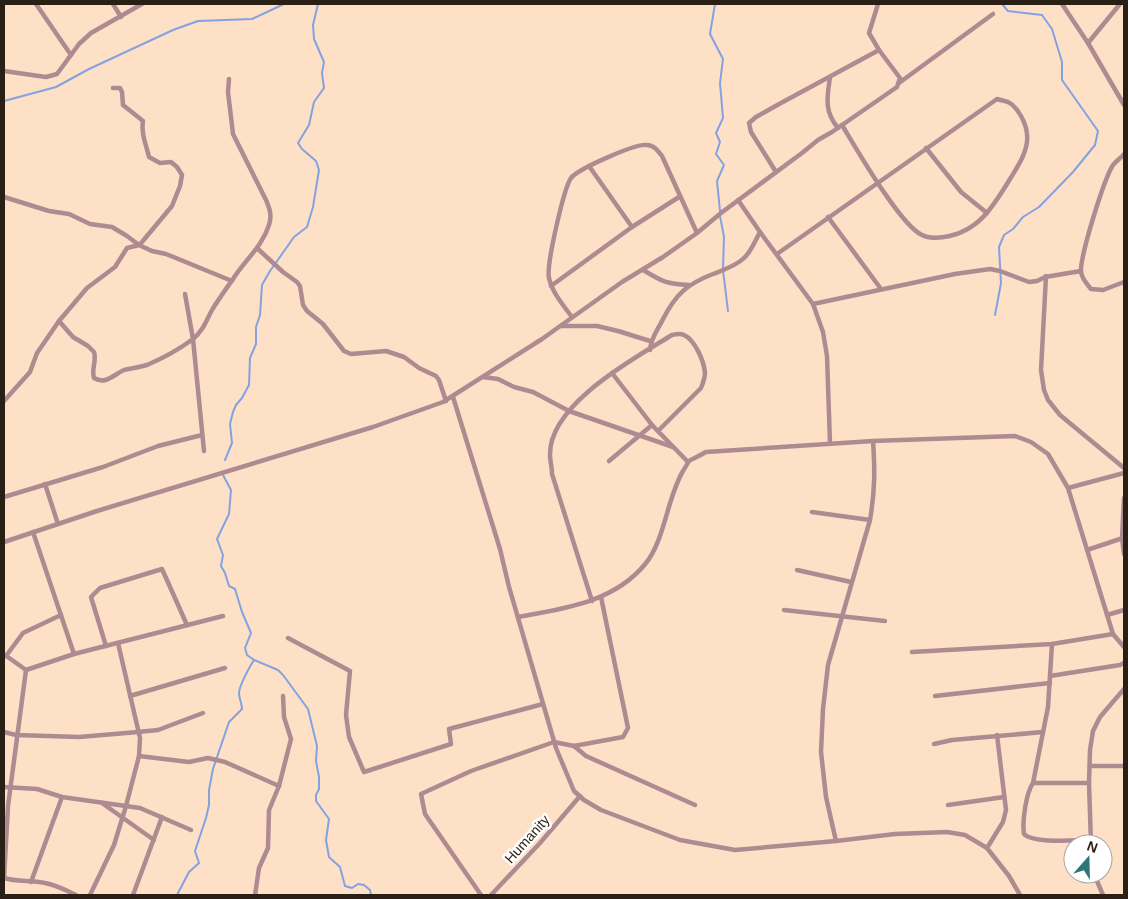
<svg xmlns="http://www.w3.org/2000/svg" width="1128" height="899" font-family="Helvetica,sans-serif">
<rect width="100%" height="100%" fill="#fee0c6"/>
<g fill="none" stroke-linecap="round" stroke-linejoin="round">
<g stroke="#83a2e2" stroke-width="2">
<polyline points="715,4 710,34 723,59 720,83 723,118 716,133 720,142 716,154 724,165 717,181 720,211"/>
<polyline points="4,101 56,87 89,69 173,30 198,21 252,19 284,4"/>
<polyline points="720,216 724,237 723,270 728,311"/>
<polyline points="995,315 1001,283 999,247 1004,235 1013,229 1023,217 1039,207 1073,172 1095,145 1098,131 1062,80 1062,62 1052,29 1042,15 1008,11 1002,4"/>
<polyline points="225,460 232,443 230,424 233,412 236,405 242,398 249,385 250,358 256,344 256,327 260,315 262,285 270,271 294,237 307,227 313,207 319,170 316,161 302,149 298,143 309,125 314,102 324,88 322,73 324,62 314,39 313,25 318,4"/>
<polyline points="223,475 231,490 229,514 217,539 223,555 221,566 225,573 229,586 235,589 242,612 251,633 245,648 247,655 254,660 278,670 283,675 308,709 317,746 316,761 319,777 319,789 316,795 316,801 329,819 326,840 329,857 340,867 345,886 352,888 358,884 364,885 370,890 371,895"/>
<path d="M177,895L189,872L199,863L195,851L206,818L209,805V790L213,769L229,722L242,709C242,704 239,698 239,693C239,686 250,666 254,660"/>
</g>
<g stroke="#ae8a91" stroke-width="4.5">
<polyline points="36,4 71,55"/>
<polyline points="113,4 121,17"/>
<polyline points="1062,4 1088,43 1124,105"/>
<polyline points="1088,43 1120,4"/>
<polyline points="4,71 46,77 57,74 79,44 91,33 142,4"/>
<path d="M830,77C827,98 824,111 838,128"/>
<polyline points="899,83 993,14"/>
<polyline points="926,148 961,192 987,213"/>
<path d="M1124,154C1121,158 1116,161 1113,165C1104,179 1080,256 1081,272C1082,279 1087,284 1091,289L1103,290L1124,282"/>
<polyline points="589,166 632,227"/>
<polyline points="776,172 751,132 749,123 756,117 781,103 879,50"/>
<polyline points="4,197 49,211 69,214 90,224 112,227 127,236 139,245 152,251 166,254 232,281"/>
<polyline points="738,200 760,232 813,304 823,332 827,356 830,443"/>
<polyline points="828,217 881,289"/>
<polyline points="258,249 283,272 297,282 300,286 303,305 307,311 323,324 344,351 351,354 386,351 404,357 419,368 436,376 439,380 446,401"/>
<path d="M777,254L997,99C1000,100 1005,101 1008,102C1018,107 1026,123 1027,134C1029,150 1018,166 1010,179C993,207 978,232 944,237C937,238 929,239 922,235C900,225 856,148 842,125"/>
<path d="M643,270C663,282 666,284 689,285"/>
<polyline points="1046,276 1041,370 1044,390 1048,400 1060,415 1124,468"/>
<polyline points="551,286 632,227 679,197"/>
<polyline points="185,294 193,339 204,451"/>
<polyline points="813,304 955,274 990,269 1000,271 1029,282 1037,281 1045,277 1081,271"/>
<path d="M572,317C563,305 552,292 549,278C546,265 564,188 571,178C578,169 636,143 647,145C654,145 658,151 662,156L697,233"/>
<path d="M59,321L73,337L88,346L94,352C97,361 91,369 94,378C106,385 113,375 124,370C132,368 140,367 147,365C161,359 181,348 193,339C203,331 206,321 212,310C218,300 226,289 233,279C245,260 262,247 269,225C272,216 270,209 266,200L233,134L228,92L229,79"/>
<polyline points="561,326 597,326 618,331 650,341"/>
<path d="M650,350C651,337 658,330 663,319C676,294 687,284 713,274C723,270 736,266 744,258C751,252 755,241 760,232"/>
<polyline points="612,373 652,425 688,462"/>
<polyline points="483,377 498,379 514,387 533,392 569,411 673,447"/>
<polyline points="453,397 500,549 509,587 556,748 574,791 584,800 601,810 680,840 735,850 836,841 895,834 947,832 965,835 987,848 1009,876 1020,895"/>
<path d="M4,401L30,372L37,353L59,321L87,288L115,267L127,248L139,245L142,242L172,206L180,186L182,175L177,167L171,162L160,163L149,157C146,144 141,134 143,121L123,105L122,92L120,88H113"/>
<polyline points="609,461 652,425"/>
<polyline points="45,484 58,524"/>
<polyline points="1068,488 1124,473"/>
<polyline points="4,497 103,467 158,446 202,435"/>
<polyline points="1124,498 1122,538 1124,554"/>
<polyline points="812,512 870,520"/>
<polyline points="33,532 74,654"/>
<polyline points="4,542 97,511 373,427 443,402 542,339 622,282 663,257 697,233 721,213 802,153 818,140 832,132 897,87 900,78 879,50 869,33 878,4"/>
<polyline points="1087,550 1123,538"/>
<polyline points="797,570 851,582"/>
<path d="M592,601L552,474C552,467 550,461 550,455C549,404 635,358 672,335C677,334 680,333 684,335C695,340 704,361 705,373C705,378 703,383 701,388L658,431"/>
<polyline points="784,610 885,621"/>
<polyline points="1107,615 1124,610"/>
<path d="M518,617C564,609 615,602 646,563C665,539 667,498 683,471C685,468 687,464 689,461C694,458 701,455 706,452L873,441L1015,436L1031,442L1048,454L1068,488L1113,634L1124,647"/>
<polyline points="288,638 350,671 346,715 349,737 364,772 451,744 449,729 543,704"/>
<path d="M1052,644L1048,707L1033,783C1026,793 1022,822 1024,834C1034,844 1076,840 1091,840"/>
<polyline points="106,646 91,597 100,588 162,569 187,625"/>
<polyline points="912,652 1052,644 1113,634"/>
<polyline points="5,655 26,670"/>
<polyline points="6,656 23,633 61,615"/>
<polyline points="1050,676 1120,665 1124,663"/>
<polyline points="130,696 225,668"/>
<polyline points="935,696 1050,683"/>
<polyline points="4,732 16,735 79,737 138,732 158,730 203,713"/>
<polyline points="934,744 952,740 1043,732"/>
<polyline points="574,746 586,756 695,805"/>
<polyline points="139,756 189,762 208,758 225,762 279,786"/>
<polyline points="1090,766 1124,766"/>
<polyline points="1033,783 1089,783"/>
<polyline points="4,787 37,789 62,797 140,808 191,830"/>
<polyline points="102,803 154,840"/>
<polyline points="948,805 1004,797"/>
<path d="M836,841L826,797L821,752L823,709L828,665L870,520C875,490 875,470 873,441"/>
<polyline points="1091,844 1089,783 1090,750 1093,731 1100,717 1124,689"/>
<polyline points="987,848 1003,822 1006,810 997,735"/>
<polyline points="1094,874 1103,895"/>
<path d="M4,878C17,882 31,880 45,883C56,885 66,890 76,895"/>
<polyline points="4,879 8,806 26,670 74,654 223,616"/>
<polyline points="31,882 62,797"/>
<polyline points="90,895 114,845 126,806 139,756 140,738 118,643"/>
<polyline points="133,895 162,817"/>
<polyline points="255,895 259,868 268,848 269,810 279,786 291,739 284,717 283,696"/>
<polyline points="481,895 425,814 421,794 471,771 554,742 574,746 623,737 628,728 601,597"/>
<polyline points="491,895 540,843 580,796"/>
</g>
</g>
<g text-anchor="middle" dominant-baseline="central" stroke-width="5" stroke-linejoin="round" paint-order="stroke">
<g font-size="14" fill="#2a1f15" stroke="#fff">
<text transform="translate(527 839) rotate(-48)">Humanity</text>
</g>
</g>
<rect width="1128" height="899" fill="none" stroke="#2a1f15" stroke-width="10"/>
<g transform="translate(1088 859) rotate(20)"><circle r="24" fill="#ffffff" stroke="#aaa5a1"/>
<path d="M0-4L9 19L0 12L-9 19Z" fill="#2d7678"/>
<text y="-8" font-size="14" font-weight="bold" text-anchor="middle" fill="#2a1f15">N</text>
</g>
</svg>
